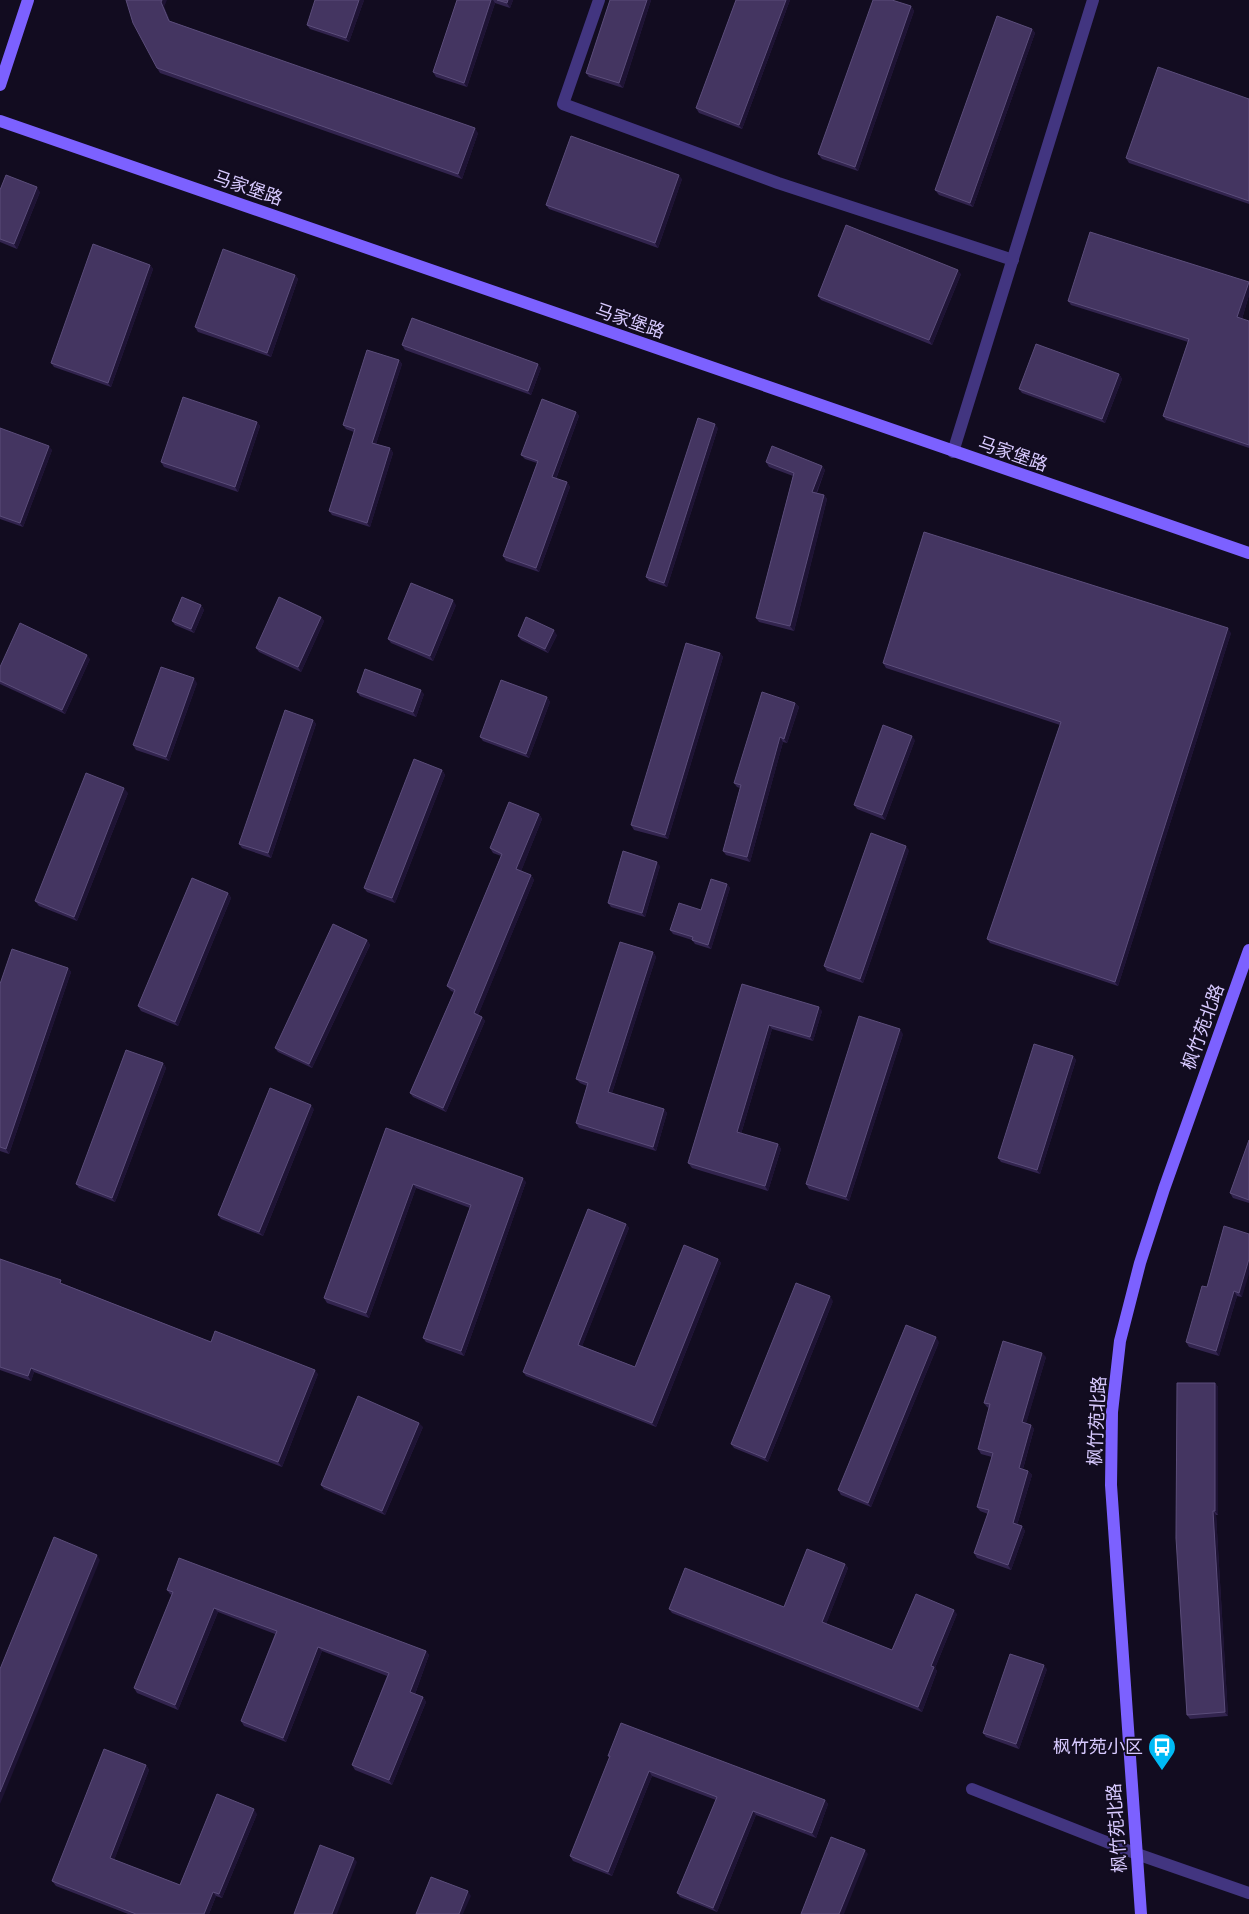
<svg xmlns="http://www.w3.org/2000/svg" width="1249" height="1914" font-family="Jost,'Noto Sans SC',sans-serif">
<rect width="100%" height="100%" fill="#120c20"/>
<g fill="none" stroke-linecap="round" stroke-linejoin="round">
<g stroke="#423580" stroke-width="12">
<polyline points="599,0 563,104 778,183 1013,260"/>
<polyline points="953,452 1093,0"/>
<polyline points="972,1789 1137,1854 1249,1893"/>
</g>
<g stroke="#7c61ff" stroke-width="12">
<polyline points="0,85 28,0"/>
<polyline points="0,121 1249,553"/>
<polyline points="1141,1914 1111,1485 1112,1412 1120,1341 1140,1263 1164,1189 1249,950"/>
</g>
</g>
<g fill="#32244e">
<polygon points="364,0 349,42 310,29 307,25"/>
<polygon points="457,0 513,0 510,8 495,3 467,87 436,77 433,72"/>
<polygon points="610,0 651,0 623,88 589,77 586,73"/>
<polygon points="736,0 790,0 742,129 699,113 696,108"/>
<polygon points="911,6 914,11 858,171 822,159 818,154"/>
<polygon points="164,7 170,21 478,133 462,179 160,73 157,68"/>
<polygon points="1032,29 1035,33 973,207 939,195 935,190"/>
<polygon points="1249,99 1249,204 1129,163 1126,158"/>
<polygon points="682,179 658,248 549,209 546,205"/>
<polygon points="0,190 40,192 17,249 0,242"/>
<polygon points="150,265 153,269 111,387 54,367 51,363"/>
<polygon points="961,274 932,345 821,300 818,296"/>
<polygon points="295,275 298,279 271,357 198,332 195,327"/>
<polygon points="1249,282 1249,295 1242,319 1249,321 1249,448 1166,420 1163,416 1188,342 1071,305 1068,301"/>
<polygon points="402,345 541,368 531,395 405,350"/>
<polygon points="399,360 402,364 376,444 390,448 393,453 370,527 332,515 329,511 354,432 346,429 343,425"/>
<polygon points="1119,374 1122,379 1105,423 1022,393 1019,389"/>
<polygon points="576,412 579,416 556,479 567,482 570,487 539,572 506,561 503,556 537,463 525,459 521,455"/>
<polygon points="257,422 260,426 238,492 164,467 161,462"/>
<polygon points="0,428 52,450 23,527 0,519"/>
<polygon points="718,428 667,587 649,581 646,577"/>
<polygon points="766,462 822,466 825,470 817,493 824,495 827,499 794,631 759,622 756,618 793,476 769,467"/>
<polygon points="201,605 204,610 194,633 175,625 172,621"/>
<polygon points="456,605 433,661 391,643 388,639"/>
<polygon points="321,617 324,621 301,672 259,652 256,648"/>
<polygon points="1231,633 1118,986 990,943 987,939 1060,725 886,668 883,663"/>
<polygon points="557,635 548,653 521,640 518,636"/>
<polygon points="720,653 723,657 668,839 634,830 631,825"/>
<polygon points="90,659 65,714 0,684 0,667"/>
<polygon points="197,683 169,761 136,750 133,745"/>
<polygon points="357,692 424,694 416,717 360,696"/>
<polygon points="547,697 550,702 529,758 483,741 480,737"/>
<polygon points="795,703 799,707 787,743 783,742 750,862 726,855 723,851 740,788 737,787 734,783"/>
<polygon points="313,720 316,724 271,858 242,848 239,844"/>
<polygon points="915,740 885,820 857,809 854,805"/>
<polygon points="442,770 445,775 395,903 367,892 364,888"/>
<polygon points="128,793 77,921 39,906 35,901"/>
<polygon points="539,814 542,819 521,871 531,875 534,880 478,1015 482,1017 485,1021 446,1112 413,1097 410,1093 454,992 451,991 447,986 501,856 493,853 490,848"/>
<polygon points="909,850 863,983 827,971 824,966"/>
<polygon points="660,866 645,917 611,907 608,903"/>
<polygon points="727,884 730,888 711,949 695,944 692,940 673,934 670,930 701,910"/>
<polygon points="228,893 231,898 178,1026 141,1011 138,1006"/>
<polygon points="367,940 370,945 312,1068 278,1052 275,1048"/>
<polygon points="653,952 656,957 612,1093 664,1109 667,1113 656,1151 579,1128 576,1123 587,1086 580,1083 576,1079"/>
<polygon points="68,968 71,972 9,1154 0,1151 0,984"/>
<polygon points="742,984 822,1011 813,1041 772,1029 741,1134 778,1144 781,1149 768,1191 692,1168 688,1163"/>
<polygon points="903,1034 849,1201 809,1189 806,1184"/>
<polygon points="1073,1056 1076,1060 1040,1174 1001,1162 998,1158"/>
<polygon points="163,1063 166,1068 115,1202 79,1188 76,1184"/>
<polygon points="314,1109 263,1236 221,1219 218,1215"/>
<polygon points="386,1128 526,1182 464,1356 426,1342 423,1338 470,1208 416,1188 369,1318 327,1303 324,1298"/>
<polygon points="1249,1140 1249,1203 1233,1198 1230,1193"/>
<polygon points="626,1224 629,1228 582,1346 635,1367 718,1259 721,1263 656,1427 526,1376 523,1372"/>
<polygon points="1224,1226 1242,1297 1237,1296 1219,1356 1189,1347 1186,1342 1207,1287"/>
<polygon points="0,1259 211,1342 318,1374 282,1467 34,1372 31,1381 0,1370"/>
<polygon points="833,1301 768,1462 734,1448 731,1444"/>
<polygon points="939,1342 871,1507 841,1495 838,1490"/>
<polygon points="1046,1357 1026,1423 1031,1425 1034,1429 1023,1469 1028,1471 1032,1475 1017,1525 1022,1526 1025,1531 1011,1570 977,1558 974,1553 988,1514 980,1511 977,1507 992,1457 981,1454 978,1449 989,1408 987,1407 984,1403"/>
<polygon points="1215,1383 1218,1387 1218,1515 1216,1515 1228,1716 1190,1719 1187,1715"/>
<polygon points="423,1427 385,1515 324,1489 321,1485"/>
<polygon points="845,1564 848,1568 826,1624 892,1650 957,1614 935,1668 937,1671 922,1712 672,1613 669,1609 784,1607"/>
<polygon points="167,1590 426,1651 429,1655 415,1694 423,1697 426,1702 392,1785 355,1770 352,1765 387,1676 322,1651 286,1742 244,1726 241,1721 275,1634 218,1612 178,1710 137,1693 134,1688 172,1595 170,1594"/>
<polygon points="1047,1669 1019,1749 986,1737 983,1733"/>
<polygon points="608,1756 825,1800 828,1804 816,1838 756,1815 717,1912 680,1897 677,1893 716,1800 652,1776 612,1876 573,1861 570,1856 610,1758"/>
<polygon points="146,1765 149,1770 114,1860 180,1885 257,1814 222,1898 216,1896 209,1914 128,1914 56,1886 52,1881"/>
</g>
<g fill="#1e1334">
<polygon points="162,0 167,0 164,7 172,25 169,21 161,2"/>
<polygon points="359,0 364,0 349,42 346,38"/>
<polygon points="491,0 493,0 495,3 467,87 464,83"/>
<polygon points="508,0 513,0 510,8 507,3"/>
<polygon points="647,0 651,0 623,88 619,83"/>
<polygon points="786,0 790,0 742,129 739,125"/>
<polygon points="911,6 914,11 858,171 855,167"/>
<polygon points="1032,29 1035,33 973,207 970,203"/>
<polygon points="475,128 478,133 462,179 458,174"/>
<polygon points="679,175 682,179 658,248 655,243"/>
<polygon points="37,187 40,192 17,249 14,244"/>
<polygon points="150,265 153,269 111,387 108,383"/>
<polygon points="958,270 961,274 932,345 929,340"/>
<polygon points="295,275 298,279 271,357 267,353"/>
<polygon points="1249,282 1249,295 1241,322 1237,317"/>
<polygon points="399,360 402,364 375,447 372,443"/>
<polygon points="538,364 541,368 531,395 528,391"/>
<polygon points="1119,374 1122,379 1105,423 1102,419"/>
<polygon points="576,412 579,416 555,481 552,477"/>
<polygon points="257,422 260,426 238,492 235,487"/>
<polygon points="715,424 718,428 667,587 664,583"/>
<polygon points="49,446 52,450 23,527 20,523"/>
<polygon points="390,448 393,453 370,527 367,523"/>
<polygon points="822,466 825,470 815,496 812,492"/>
<polygon points="567,482 570,487 539,572 536,568"/>
<polygon points="824,495 827,499 794,631 790,626"/>
<polygon points="453,600 456,605 433,661 430,656"/>
<polygon points="201,605 204,610 194,633 191,629"/>
<polygon points="321,617 324,621 301,672 298,667"/>
<polygon points="1228,628 1231,633 1118,986 1115,982"/>
<polygon points="554,630 557,635 548,653 545,649"/>
<polygon points="720,653 723,657 668,839 665,835"/>
<polygon points="87,655 90,659 65,714 62,710"/>
<polygon points="194,678 197,683 169,761 166,757"/>
<polygon points="421,690 424,694 416,717 413,712"/>
<polygon points="547,697 550,702 529,758 526,754"/>
<polygon points="795,703 799,707 787,743 784,739"/>
<polygon points="313,720 316,724 271,858 268,853"/>
<polygon points="912,736 915,740 885,820 882,815"/>
<polygon points="780,737 783,742 750,862 747,857"/>
<polygon points="442,770 445,775 395,903 392,898"/>
<polygon points="124,788 128,793 77,921 74,917"/>
<polygon points="539,814 542,819 520,874 516,869"/>
<polygon points="906,846 909,850 863,983 860,979"/>
<polygon points="657,862 660,866 645,917 642,913"/>
<polygon points="531,875 534,880 477,1018 474,1013"/>
<polygon points="727,884 730,888 711,949 708,945"/>
<polygon points="228,893 231,898 178,1026 175,1022"/>
<polygon points="367,940 370,945 312,1068 309,1064"/>
<polygon points="653,952 656,957 611,1096 608,1092"/>
<polygon points="68,968 71,972 9,1154 6,1149"/>
<polygon points="819,1007 822,1011 813,1041 810,1037"/>
<polygon points="482,1017 485,1021 446,1112 443,1108"/>
<polygon points="769,1025 772,1029 740,1137 737,1132"/>
<polygon points="900,1029 903,1034 849,1201 846,1197"/>
<polygon points="1073,1056 1076,1060 1040,1174 1037,1170"/>
<polygon points="163,1063 166,1068 115,1202 112,1198"/>
<polygon points="311,1105 314,1109 263,1236 259,1232"/>
<polygon points="664,1109 667,1113 656,1151 653,1147"/>
<polygon points="778,1144 781,1149 768,1191 765,1186"/>
<polygon points="523,1178 526,1182 464,1356 461,1351"/>
<polygon points="413,1184 416,1188 369,1318 366,1313"/>
<polygon points="626,1224 629,1228 581,1349 578,1345"/>
<polygon points="718,1259 721,1263 656,1427 652,1423"/>
<polygon points="1249,1259 1249,1274 1242,1297 1239,1293"/>
<polygon points="1234,1291 1237,1296 1219,1356 1216,1351"/>
<polygon points="830,1296 833,1301 768,1462 765,1458"/>
<polygon points="936,1337 939,1342 871,1507 868,1503"/>
<polygon points="1042,1353 1046,1357 1025,1427 1022,1422"/>
<polygon points="31,1368 34,1372 31,1381 28,1376"/>
<polygon points="315,1370 318,1374 282,1467 278,1462"/>
<polygon points="1215,1383 1218,1387 1218,1515 1215,1511"/>
<polygon points="419,1423 423,1427 385,1515 382,1511"/>
<polygon points="1031,1425 1034,1429 1022,1472 1019,1468"/>
<polygon points="1028,1471 1032,1475 1016,1528 1013,1523"/>
<polygon points="1213,1511 1216,1515 1228,1716 1225,1712"/>
<polygon points="1022,1526 1025,1531 1011,1570 1008,1565"/>
<polygon points="97,1555 100,1560 0,1804 0,1792"/>
<polygon points="845,1564 848,1568 825,1627 822,1622"/>
<polygon points="214,1608 218,1612 178,1710 175,1705"/>
<polygon points="954,1610 957,1614 935,1668 937,1671 922,1712 918,1707 931,1666"/>
<polygon points="318,1647 322,1651 286,1742 283,1738"/>
<polygon points="426,1651 429,1655 414,1697 410,1692"/>
<polygon points="1044,1665 1047,1669 1019,1749 1016,1744"/>
<polygon points="423,1697 426,1702 392,1785 389,1780"/>
<polygon points="146,1765 149,1770 113,1863 110,1858"/>
<polygon points="649,1771 652,1776 612,1876 608,1872"/>
<polygon points="825,1800 828,1804 816,1838 812,1833"/>
<polygon points="254,1809 257,1814 222,1898 219,1894"/>
<polygon points="753,1811 756,1815 717,1912 713,1908"/>
<polygon points="865,1850 868,1854 844,1914 839,1914"/>
<polygon points="354,1858 357,1862 337,1914 332,1914"/>
<polygon points="468,1891 471,1896 463,1914 459,1914"/>
<polygon points="213,1892 216,1896 209,1914 204,1914"/>
</g>
<g fill="#443561" stroke="#5b4d7a">
<polygon points="126,0 162,0 161,2 169,21 475,128 458,174 157,68 133,23"/>
<polygon points="315,0 359,0 346,38 307,25"/>
<polygon points="457,0 491,0 464,83 433,72"/>
<polygon points="497,0 508,0 507,3"/>
<polygon points="610,0 647,0 619,83 586,73"/>
<polygon points="736,0 786,0 739,125 696,108"/>
<polygon points="873,0 892,0 911,6 855,167 818,154"/>
<polygon points="997,16 1032,29 970,203 935,190"/>
<polygon points="1158,67 1249,99 1249,201 1126,158"/>
<polygon points="571,136 679,175 655,243 546,205"/>
<polygon points="6,175 37,187 14,244 0,239 0,190"/>
<polygon points="846,225 958,270 929,340 818,296"/>
<polygon points="1090,232 1249,282 1237,317 1249,321 1249,445 1163,416 1189,339 1068,301"/>
<polygon points="93,244 150,265 108,383 51,363"/>
<polygon points="223,249 295,275 267,353 195,327"/>
<polygon points="412,318 538,364 528,391 402,345"/>
<polygon points="1036,344 1119,374 1102,419 1019,389"/>
<polygon points="367,350 399,360 372,443 390,448 367,523 329,511 355,429 343,425"/>
<polygon points="183,397 257,422 235,487 161,462"/>
<polygon points="542,399 576,412 552,477 567,482 536,568 503,556 538,461 521,455"/>
<polygon points="698,418 715,424 664,583 646,577"/>
<polygon points="0,428 49,446 20,523 0,516"/>
<polygon points="772,446 822,466 812,492 824,495 790,626 756,618 794,473 766,462"/>
<polygon points="924,532 1228,628 1115,982 987,939 1061,722 883,663"/>
<polygon points="411,583 453,600 430,656 388,639"/>
<polygon points="182,597 201,605 191,629 172,621"/>
<polygon points="279,597 321,617 298,667 256,648"/>
<polygon points="526,617 554,630 545,649 518,636"/>
<polygon points="20,623 87,655 62,710 0,681 0,667"/>
<polygon points="686,643 720,653 665,835 631,825"/>
<polygon points="161,667 194,678 166,757 133,745"/>
<polygon points="365,669 421,690 413,712 357,692"/>
<polygon points="501,680 547,697 526,754 480,737"/>
<polygon points="762,692 795,703 784,739 780,737 747,857 723,851 741,785 734,783"/>
<polygon points="285,710 313,720 268,853 239,844"/>
<polygon points="883,725 912,736 882,815 854,805"/>
<polygon points="414,759 442,770 392,898 364,888"/>
<polygon points="86,773 124,788 74,917 35,901"/>
<polygon points="509,802 539,814 516,869 531,875 474,1013 482,1017 443,1108 410,1093 455,990 447,986 502,854 490,848"/>
<polygon points="871,833 906,846 860,979 824,966"/>
<polygon points="623,851 657,862 642,913 608,903"/>
<polygon points="192,878 228,893 175,1022 138,1006"/>
<polygon points="711,879 727,884 708,945 692,940 693,937 670,930 679,903 701,910"/>
<polygon points="333,924 367,940 309,1064 275,1048"/>
<polygon points="620,942 653,952 608,1092 664,1109 653,1147 576,1123 588,1083 576,1079"/>
<polygon points="12,949 68,968 6,1149 0,1147 0,984"/>
<polygon points="742,984 819,1007 810,1037 769,1025 737,1132 778,1144 765,1186 688,1163"/>
<polygon points="859,1016 900,1029 846,1197 806,1184"/>
<polygon points="1034,1044 1073,1056 1037,1170 998,1158"/>
<polygon points="126,1050 163,1063 112,1198 76,1184"/>
<polygon points="270,1088 311,1105 259,1232 218,1215"/>
<polygon points="386,1128 523,1178 461,1351 423,1338 471,1205 413,1184 366,1313 324,1298"/>
<polygon points="1249,1140 1249,1200 1230,1193"/>
<polygon points="588,1209 626,1224 578,1345 635,1367 684,1245 718,1259 652,1423 523,1372"/>
<polygon points="1224,1226 1249,1234 1249,1259 1239,1293 1234,1291 1216,1351 1186,1342 1202,1286 1207,1287"/>
<polygon points="0,1259 61,1280 60,1283 211,1342 215,1331 315,1370 278,1462 31,1368 28,1376 0,1367"/>
<polygon points="796,1283 830,1296 765,1458 731,1444"/>
<polygon points="906,1325 936,1337 868,1503 838,1490"/>
<polygon points="1003,1341 1042,1353 1022,1422 1031,1425 1019,1468 1028,1471 1013,1523 1022,1526 1008,1565 974,1553 989,1510 977,1507 993,1453 978,1449 990,1404 984,1403"/>
<polygon points="1177,1383 1215,1383 1215,1511 1213,1511 1225,1712 1187,1715 1176,1538"/>
<polygon points="358,1396 419,1423 382,1511 321,1485"/>
<polygon points="54,1537 97,1555 0,1792 0,1669"/>
<polygon points="807,1549 845,1564 822,1622 892,1650 916,1594 954,1610 931,1666 934,1667 918,1707 669,1609 685,1568 784,1607"/>
<polygon points="179,1558 426,1651 410,1692 423,1697 389,1780 352,1765 389,1673 318,1647 283,1738 241,1721 277,1631 214,1608 175,1705 134,1688 173,1592 167,1590"/>
<polygon points="1010,1654 1044,1665 1016,1744 983,1733"/>
<polygon points="621,1723 825,1800 812,1833 753,1811 713,1908 677,1893 717,1797 649,1771 608,1872 570,1856 610,1756 608,1756"/>
<polygon points="104,1749 146,1765 110,1858 180,1885 217,1794 254,1809 219,1894 213,1892 204,1914 136,1914 52,1881"/>
<polygon points="831,1837 865,1850 839,1914 801,1914"/>
<polygon points="320,1845 354,1858 332,1914 294,1914"/>
<polygon points="431,1877 468,1891 459,1914 416,1914"/>
</g>
<defs>
<g id="bus-pin" transform="scale(1.4375)"><path d="M0 17L-7.5 6A9.5 9.5 0 1 1 7.5 6Z" fill="#00baf5" stroke="#120c20"/><path d="M-5-6H5V4H4V6H2V4H-2V6H-4V4H-5ZM-3.5-4V0h7V-4ZM-3.5 1.2v1.5H-2V1.2ZM2 1.2v1.5H3.5V1.2Z" fill="#fff"/></g>
</defs>
<g fill-rule="evenodd">
<use href="#bus-pin" x="1162" y="1747"/>
</g>
<g text-anchor="middle" dominant-baseline="central" stroke-width="4" stroke-linejoin="round" paint-order="stroke">
<g font-size="18" fill="#d8caff" stroke="#120c20">
<text transform="translate(248 188) rotate(19)">马家堡路</text>
<text transform="translate(630 321) rotate(19)">马家堡路</text>
<text transform="translate(1013 454) rotate(19)">马家堡路</text>
<text transform="translate(1203 1027) rotate(-70)">枫竹苑北路</text>
<text transform="translate(1097 1421) rotate(-87)">枫竹苑北路</text>
<text transform="translate(1117 1828) rotate(-94)">枫竹苑北路</text>
</g>
<g font-size="18" fill="#d8caff" stroke="#120c20" text-anchor="end">
<text x="1143" y="1747">枫竹苑小区</text>
</g>
</g>
</svg>
